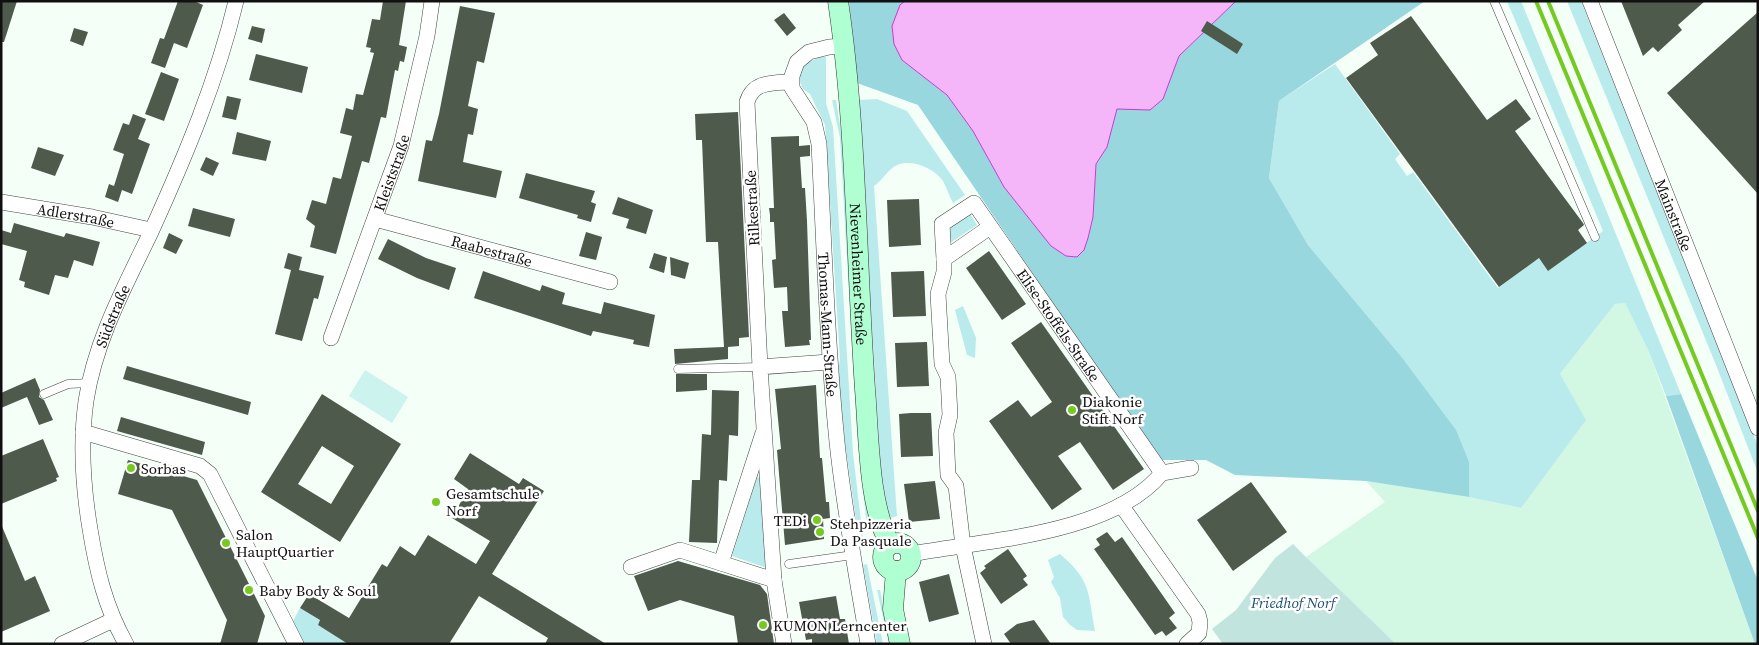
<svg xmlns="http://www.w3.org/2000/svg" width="1759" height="645" font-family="'Source Serif 4',serif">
<rect width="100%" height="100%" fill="#f4fff8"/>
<polygon fill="#d2f7e3" points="1625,303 1648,350 1755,644 1396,644 1306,557 1385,502 1366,481 1469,497 1521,508 1560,374 1615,304"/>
<g fill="#baebec">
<polygon points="1507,1 1521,1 1681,394 1666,396 1648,350 1625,303 1615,304 1560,374 1586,420 1521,508 1469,497 1469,462 1400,355 1308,245 1269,178 1279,101 1335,64 1400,154 1395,159 1407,176 1413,172 1498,288 1539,258 1549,270 1603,231"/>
<polygon points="1567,1 1581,1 1758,446 1758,473 1716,365"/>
<polygon points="819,57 826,57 826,103 833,127 853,453 864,547 860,548 845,443 838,373 840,359 825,125 810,94 803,89 798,78 804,65"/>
<path d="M877,99L907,111L965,195L953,203C949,196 947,188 943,181C934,168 912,159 897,165C888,169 883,180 874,186L897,516L890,518L882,491L858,100Z"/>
<polygon points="832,100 836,100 844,150 860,442 870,528 867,528 857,433 840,138"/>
<polygon points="967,214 971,215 977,225 950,243 949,226"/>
<polygon points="963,306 976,338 975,358 967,355 955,310"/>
<polygon points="757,477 761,478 767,568 732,556"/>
<path d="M1060,554C1092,581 1088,594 1095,631L1077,630L1070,625L1063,617L1060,598L1051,582L1054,577L1048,560Z"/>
<polygon points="867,564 883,644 877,644 863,565"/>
<polygon points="877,590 880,590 891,644 889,644"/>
<polygon points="300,608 320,620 318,625 348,644 304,644 293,621"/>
</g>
<g fill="#99d7de">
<polygon points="849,1 905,1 900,5 902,60 947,95 973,131 1004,187 1051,246 1088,238 1093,217 1096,164 1107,147 1117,108 1150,110 1162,99 1179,56 1236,1 1425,1 1279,101 1269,178 1308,245 1400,355 1456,430 1469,462 1469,497 1366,481 1235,475 1206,460 1160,460 918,105 857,83"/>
<polygon points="1681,394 1758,581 1758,644 1755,644 1666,396"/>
</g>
<polygon fill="#c2e4df" points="1293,544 1306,557 1396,644 1223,644 1212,629 1236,610 1275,558"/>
<polygon fill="#cdf3ef" points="365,370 408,397 392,423 349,396"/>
<polygon fill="#f4b6f9" stroke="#cb39d4" points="905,1 1236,1 1179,56 1163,99 1150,110 1117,109 1107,147 1096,164 1093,217 1088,238 1084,250 1077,257 1066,256 1051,246 1004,187 973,131 947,95 902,60 894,44 892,26 900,5"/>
<g fill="#4d5a4c" fill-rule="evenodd">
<polygon points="1,1 17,1 4,42 1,42"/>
<polygon points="178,1 194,1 203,5 187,48 174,43 165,68 151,63 160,38 164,39"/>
<polygon points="383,1 406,1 399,45 407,47 404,62 400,61 398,71 395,70 386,118 381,117 369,163 362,161 336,254 310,247 315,226 306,219 312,200 326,204 333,177 341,179 352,136 340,133 346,108 353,110 356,94 363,95 374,53 370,52 371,48 366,47 372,19 380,20"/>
<polygon points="1621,1 1705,1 1678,25 1682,30 1658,52 1653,47 1643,56"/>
<polygon points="460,6 495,13 484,63 477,61 468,106 478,109 473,135 468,134 463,162 502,171 496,198 418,181 426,140 432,141 439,114"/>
<polygon points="1758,12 1758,194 1667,93"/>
<polygon points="784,13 796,28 787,36 774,20"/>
<polygon points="1411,16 1487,120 1516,99 1531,119 1515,131 1583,223 1584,225 1578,230 1587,243 1548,271 1539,258 1499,287 1346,78 1378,55 1370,43"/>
<polygon points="1207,21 1243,44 1237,54 1201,31"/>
<polygon points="252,26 265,29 262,43 248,39"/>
<polygon points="74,28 88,32 83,46 70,41"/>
<polygon points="256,54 308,67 302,93 249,80"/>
<polygon points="161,72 179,79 164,121 145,114"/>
<polygon points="227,96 241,99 236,120 222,117"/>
<polygon points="738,112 749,337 739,338 739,346 728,347 728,359 675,364 674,349 724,347 718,242 706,242 702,140 696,140 695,114"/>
<polygon points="133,114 146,119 138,139 150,144 132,194 122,190 118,202 105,197 109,184 114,186 124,154 113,150 123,123 129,125"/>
<polygon points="237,132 271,141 266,161 232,154"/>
<polygon points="799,136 799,146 810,145 810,156 800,157 802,188 805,188 807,221 811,340 809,340 810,345 785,347 782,311 788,311 787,287 774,288 772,260 776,259 774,222 770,222 770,215 769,208 774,208 771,137"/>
<polygon points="38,147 64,155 55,176 31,168"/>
<polygon points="206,157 219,163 213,176 200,170"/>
<polygon points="526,173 595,191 591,202 596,204 591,222 577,218 578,215 519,198"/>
<polygon points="618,197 653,210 646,234 626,228 629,219 612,214"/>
<polygon points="919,199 921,245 889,247 887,200"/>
<polygon points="193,208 235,219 230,237 188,226"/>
<polygon points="14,223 64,237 66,233 100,242 93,266 74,260 68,278 55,275 49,295 24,287 25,282 19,280 27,251 1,244 1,230 11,233"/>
<polygon points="586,232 602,237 596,260 579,256"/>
<polygon points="169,233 183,240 176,254 163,248"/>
<polygon points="388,239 426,258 456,268 449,290 417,278 378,259"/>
<polygon points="989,251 1026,304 1002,320 966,268"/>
<polygon points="288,253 302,257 299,270 324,276 318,299 314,298 302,341 275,334 291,270 284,268"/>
<polygon points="654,253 667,257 664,273 649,268"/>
<polygon points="670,257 689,263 685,279 671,275"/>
<polygon points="483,271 540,291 542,285 565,293 562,304 601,314 604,302 655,315 649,347 633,344 634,340 593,331 591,336 474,298"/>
<polygon points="924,271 926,316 893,317 891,272"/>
<polygon points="1041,322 1144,469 1113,490 1080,442 1058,456 1082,489 1052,510 989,421 1018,400 1031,417 1052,402 1011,343"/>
<polygon points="927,342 929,386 897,387 895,343"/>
<polygon points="127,366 251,402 248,415 123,379"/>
<polygon points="676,374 707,374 707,390 676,392"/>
<polygon points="35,378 40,390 39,397 44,400 53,420 39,425 27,397 1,408 1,393"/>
<polygon points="816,385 820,458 822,458 826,502 829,502 830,518 823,519 824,539 785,545 777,450 781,449 775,389"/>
<polygon points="712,390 739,391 738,436 729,435 727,481 719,480 717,543 689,542 692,480 700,480 702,434 711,435"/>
<path d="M322,394L401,444L340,542L261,492ZM322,446L354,466L331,504L298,484Z"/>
<polygon points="911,413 931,413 933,456 901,457 899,414"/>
<polygon points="121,417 205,442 202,455 117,431"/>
<polygon points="43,439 59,477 56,478 57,481 1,504 1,456"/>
<polygon points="470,453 519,484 523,478 544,491 492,574 606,644 545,644 548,638 479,596 449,644 348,644 318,625 320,620 300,608 309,594 349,618 382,564 387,567 400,546 415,556 428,535 476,564 490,541 452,518 468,489 454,479"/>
<polygon points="128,460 197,480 265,616 257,644 220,644 227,620 172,510 118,494"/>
<polygon points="935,481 940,519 909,522 904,484"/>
<polygon points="1251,482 1287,532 1233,571 1197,520"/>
<polygon points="1,524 25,581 35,576 50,611 1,632"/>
<polygon points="1107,532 1115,542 1122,537 1175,613 1169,618 1177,628 1166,636 1162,631 1155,635 1094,549 1100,545 1096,539"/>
<polygon points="1008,549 1027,576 1023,579 1028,585 1001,604 980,573 986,568 984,566"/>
<polygon points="678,561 760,585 767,594 774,644 738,644 734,616 680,600 648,611 634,576"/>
<polygon points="949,574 959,614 929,622 919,582"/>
<polygon points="836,596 840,619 845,619 849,644 812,644 812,639 806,640 799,602"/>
<polygon points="1034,620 1051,644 1011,644 1004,634 1017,624"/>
</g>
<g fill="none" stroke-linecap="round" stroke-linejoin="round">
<g stroke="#434343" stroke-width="9">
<g id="lane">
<polyline points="1494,1 1595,237"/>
<polyline points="678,369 760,367"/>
<polyline points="44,394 68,384 90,383"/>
<polyline points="789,564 853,555"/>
</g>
</g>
<g stroke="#434343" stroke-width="16">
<g id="street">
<path id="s1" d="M1590,1L1758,428"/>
<path id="s2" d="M844,46L829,47L809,52L797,62L792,76V88L814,122L819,144C824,243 827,343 837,442C844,510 857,577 868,644"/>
<path id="s3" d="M1,202L92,217L151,230"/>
<path id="s4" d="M375,219L610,282"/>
<path id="s5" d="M944,259L942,224L974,203L1162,473"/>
<path id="s6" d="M331,338L401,146L427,36L432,1"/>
<path d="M760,367L747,102C753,81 773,83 791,82"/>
<polyline points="83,432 200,466 210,474 296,644"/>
<polyline points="1121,505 1198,614 1200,622 1199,633 1187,644"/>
<path d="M911,554C985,540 1111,535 1162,473L1191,468"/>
<polyline points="721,563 763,433"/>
<polyline points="631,567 680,550 774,580"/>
<polyline points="62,644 113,620"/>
<path id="s7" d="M126,644C105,606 97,572 90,529C83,487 80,444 86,401C95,341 125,286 151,232C185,157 217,81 236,1"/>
<polyline points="784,644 774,580 760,367 829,362"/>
<polyline points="984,644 963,546 956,486 948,475 946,433 950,415 948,377 942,364 938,294 944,272 944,259 990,227"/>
</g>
</g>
<g stroke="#323232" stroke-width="21">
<g id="secondary">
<path id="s8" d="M838,1C857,129 856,260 865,389C869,435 868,505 890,544"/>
<circle cx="897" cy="557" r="14"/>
<polyline points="896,571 893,609 900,644"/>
</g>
</g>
<use href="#lane" stroke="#fff" stroke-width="8"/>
<use href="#street" stroke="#fff" stroke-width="15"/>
<use href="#secondary" stroke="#afffd2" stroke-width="20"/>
<g stroke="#75c920" stroke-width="4">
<polyline points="1536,1 1758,538"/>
<polyline points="1548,1 1758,511"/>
</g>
</g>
<g fill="#75c920" stroke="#fff" stroke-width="2">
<circle cx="1072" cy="410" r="5"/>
<circle cx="131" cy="468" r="5"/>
<circle cx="436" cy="502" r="5"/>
<circle cx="817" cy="520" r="5"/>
<circle cx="820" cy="532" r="5"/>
<circle cx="226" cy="543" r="5"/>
<circle cx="249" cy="590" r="5"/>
<circle cx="763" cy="625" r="5"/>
</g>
<g text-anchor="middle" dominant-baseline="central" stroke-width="5" stroke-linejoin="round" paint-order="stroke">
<g font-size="15" fill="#101010" stroke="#fff">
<text stroke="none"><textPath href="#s6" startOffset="176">Kleiststraße</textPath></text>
<text transform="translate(752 208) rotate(-93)">Rilkestraße</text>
<text stroke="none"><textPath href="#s3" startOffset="76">Adlerstraße</textPath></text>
<text stroke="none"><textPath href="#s1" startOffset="230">Mainstraße</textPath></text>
<text stroke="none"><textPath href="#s4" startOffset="121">Raabestraße</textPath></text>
<text stroke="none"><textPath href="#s8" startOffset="274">Nievenheimer Straße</textPath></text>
<text stroke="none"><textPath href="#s7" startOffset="339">Südstraße</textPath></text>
<text stroke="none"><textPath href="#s2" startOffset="322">Thomas-Mann-Straße</textPath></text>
<text stroke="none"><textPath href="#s5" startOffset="222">Elise-Stoffels-Straße</textPath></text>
</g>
<g font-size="15" fill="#101010" stroke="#fff" text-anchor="start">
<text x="1082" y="401">Diakonie<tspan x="1082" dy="17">Stift Norf</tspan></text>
<text x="141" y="468">Sorbas</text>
<text x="446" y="493">Gesamtschule<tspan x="446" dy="17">Norf</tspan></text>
<text x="807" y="520" text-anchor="end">TEDi</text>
<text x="830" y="523">Stehpizzeria<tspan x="830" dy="17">Da Pasquale</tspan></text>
<text x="236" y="534">Salon<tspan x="236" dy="17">HauptQuartier</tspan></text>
<text x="259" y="590">Baby Body &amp; Soul</text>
<text x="773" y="625">KUMON Lerncenter</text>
</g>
<g font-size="15" font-style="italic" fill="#1c526d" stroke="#fff">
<text x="1293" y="602">Friedhof Norf</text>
</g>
</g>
<rect width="1759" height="645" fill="none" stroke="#101010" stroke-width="5"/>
</svg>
